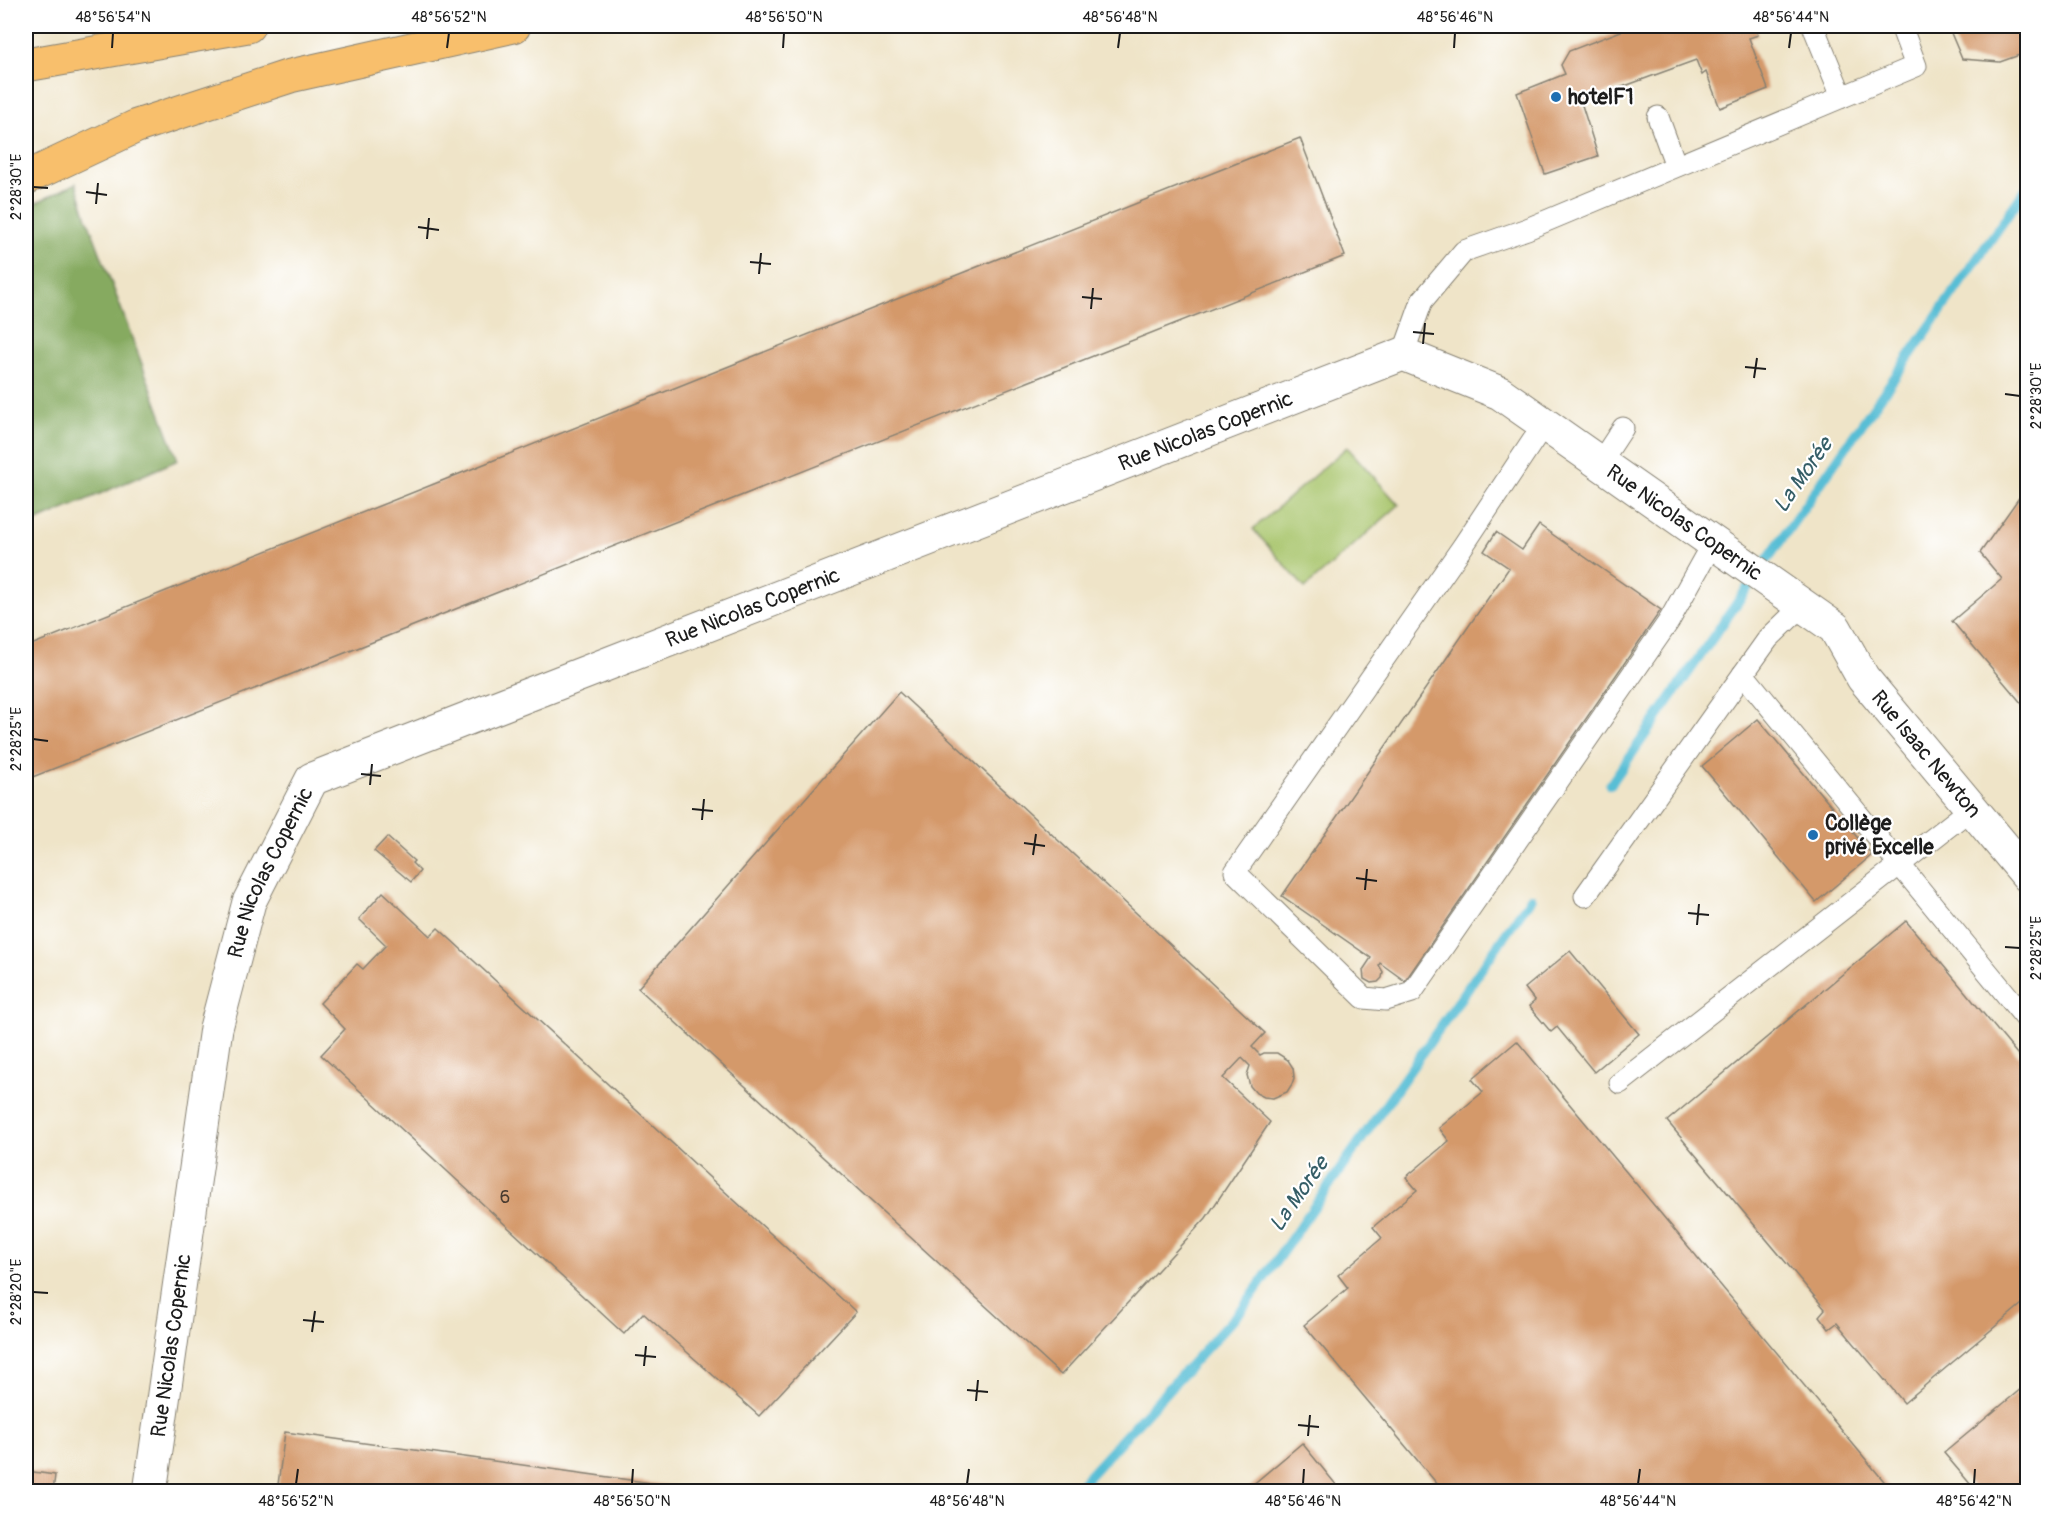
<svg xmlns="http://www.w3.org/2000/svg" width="2053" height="1517" font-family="Pangolin,sans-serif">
<rect width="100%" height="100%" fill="#fff"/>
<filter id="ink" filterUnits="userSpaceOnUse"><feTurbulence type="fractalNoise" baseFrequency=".0167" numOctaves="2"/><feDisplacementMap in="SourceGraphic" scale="12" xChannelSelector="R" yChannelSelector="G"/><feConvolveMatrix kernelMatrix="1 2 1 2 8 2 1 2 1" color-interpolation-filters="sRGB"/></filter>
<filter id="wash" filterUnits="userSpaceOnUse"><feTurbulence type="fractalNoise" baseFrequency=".008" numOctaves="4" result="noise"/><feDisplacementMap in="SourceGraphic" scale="24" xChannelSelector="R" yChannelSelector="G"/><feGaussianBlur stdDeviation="1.35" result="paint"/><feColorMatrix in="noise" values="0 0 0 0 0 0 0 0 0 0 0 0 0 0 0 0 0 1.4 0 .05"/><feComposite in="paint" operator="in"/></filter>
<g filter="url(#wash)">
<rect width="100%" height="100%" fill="#efe4c8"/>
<polygon fill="#a8c56c" stroke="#627044" stroke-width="1.5" points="1347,447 1399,505 1305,588 1253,529"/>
<polygon fill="#86aa60" stroke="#51633e" stroke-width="1.5" points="76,183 86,215 178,460 26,526 26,208"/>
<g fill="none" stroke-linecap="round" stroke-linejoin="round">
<g stroke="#58bed5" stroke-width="10">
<polyline points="1610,785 2028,186"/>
<polyline points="1074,1492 1243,1308 1531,898"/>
</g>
</g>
<g id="blocks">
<g fill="#d4996b">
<polygon points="1634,26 1766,26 1756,30 1758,35 1749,38 1768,89 1720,108 1706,72 1702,75 1696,60 1581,102 1598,156 1545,174 1517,93 1565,74 1561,65 1569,51"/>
<polygon points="1948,26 2028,26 2028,52 2000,62 1962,59"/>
<polygon points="1300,138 1345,256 30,778 26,767 26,647"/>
<polygon points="2028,485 2028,711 1952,621 2002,579 1980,553"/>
<polygon points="1539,525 1661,610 1405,981 1380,963 1379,965 1383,972 1382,978 1378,982 1371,983 1364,979 1363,970 1371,958 1282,896 1509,568 1484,551 1496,532 1522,550"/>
<polygon points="899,692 1265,1033 1252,1047 1260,1055 1264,1053 1277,1053 1288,1060 1293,1068 1294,1078 1292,1084 1287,1092 1273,1098 1264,1097 1256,1093 1250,1086 1247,1075 1250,1066 1242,1058 1223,1078 1270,1122 1206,1218 1061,1375 638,988"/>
<polygon points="1758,719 1872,855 1816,902 1702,766"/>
<polygon points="387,837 414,861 412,863 420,871 411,882 374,851"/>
<polygon points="383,892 430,936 438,928 856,1312 759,1416 643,1313 624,1334 321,1055 345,1029 320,1003 357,964 363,969 386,945 359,919"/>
<polygon points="1906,921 2028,1067 2028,1299 1904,1403 1837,1323 1829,1329 1819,1316 1825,1309 1667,1121"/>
<polygon points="1570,951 1639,1034 1594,1072 1557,1027 1551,1032 1529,1006 1535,1001 1525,988"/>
<polygon points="1517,1041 1893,1492 1444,1492 1304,1325 1348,1288 1338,1275 1382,1238 1373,1227 1417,1190 1406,1177 1449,1141 1439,1128 1483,1092 1472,1079"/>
<polygon points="2028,1383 2028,1492 1977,1492 1944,1453"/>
<polygon points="285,1432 701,1490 701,1492 277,1492"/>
<polygon points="1302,1443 1342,1492 1244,1492"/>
<polygon points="26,1471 55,1475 53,1492 26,1492"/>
</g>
</g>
</g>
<g filter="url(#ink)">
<use href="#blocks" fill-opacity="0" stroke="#868072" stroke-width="1.5"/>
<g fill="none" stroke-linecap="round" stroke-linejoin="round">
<g stroke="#868072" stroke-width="23">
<g id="service">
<polyline points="1813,26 1842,97"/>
<polyline points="1658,117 1676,166"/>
<polyline points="1403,354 1422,301 1464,251 1527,229 1916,66 1901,26"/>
<polyline points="1544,424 1463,546 1235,872 1364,998 1386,1000 1412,992 1669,621 1713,542"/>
<polyline points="1600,463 1623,428"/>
<polyline points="1743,674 2028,1021"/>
<polyline points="1585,896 1768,639 1803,605"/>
<polyline points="1620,1083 1972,808"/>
</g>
</g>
<g stroke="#868072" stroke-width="35">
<g id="minor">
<path id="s1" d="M150,1492L216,1028L249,902L312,779L1403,354L1500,393L1835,628L1863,678L2028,876"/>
</g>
</g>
<g stroke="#868072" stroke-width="35">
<g id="motorway">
<polyline points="26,65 248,26"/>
<polyline points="26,178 137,126 290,76 514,26"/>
</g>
</g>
<use href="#service" stroke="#fff" stroke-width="21"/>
<use href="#minor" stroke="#fff" stroke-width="33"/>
<use href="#motorway" stroke="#f8bf6c" stroke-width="33"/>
</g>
</g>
<path fill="none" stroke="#1c1c1c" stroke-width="2" d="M112,48L113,33M447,48L449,33M783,48L784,33M1118,48L1120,33M1454,48L1455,33M1789,48L1791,33M33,187L48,188M86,192L107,195M96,204L98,183M418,227L439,230M427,239L429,218M750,262L771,264M759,274L761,253M1082,297L1102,299M1091,309L1093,288M1413,332L1434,334M1423,344L1425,323M1745,367L1766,369M1754,378L1757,358M2005,394L2020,396M33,739L48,741M361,774L381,776M370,785L372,764M692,809L713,811M702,820L704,799M1024,843L1045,846M1033,855L1036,834M1356,878L1377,881M1365,890L1367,869M1688,913L1709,915M1697,925L1699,904M2005,947L2020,948M33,1292L48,1293M303,1320L324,1322M312,1332L315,1311M635,1355L656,1357M644,1366L646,1346M967,1390L988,1392M976,1401L978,1380M1298,1425L1319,1427M1308,1436L1310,1415M296,1484L298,1469M632,1484L633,1469M967,1484L969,1469M1303,1484L1304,1469M1638,1484L1640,1469M1974,1484L1975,1469"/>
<g fill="#1f6fb2" stroke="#fff" stroke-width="2">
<circle cx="1556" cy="97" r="6"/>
<circle cx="1813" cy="835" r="6"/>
</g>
<g text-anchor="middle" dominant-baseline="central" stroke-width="4.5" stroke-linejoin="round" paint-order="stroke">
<g font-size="18" fill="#4a3b30">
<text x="505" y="1197">6</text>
</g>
<g font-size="21" font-weight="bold" fill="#1c1c1c" stroke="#fff" text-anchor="start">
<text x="1568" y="97">hotelF1</text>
<text x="1825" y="823">Collège<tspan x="1825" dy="24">privé Excelle</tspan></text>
</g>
<g font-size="21" fill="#1c1c1c" stroke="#fff">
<text stroke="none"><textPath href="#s1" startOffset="1696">Rue Nicolas Copernic</textPath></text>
<text stroke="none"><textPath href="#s1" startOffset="2238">Rue Nicolas Copernic</textPath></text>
<text stroke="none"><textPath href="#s1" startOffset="1210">Rue Nicolas Copernic</textPath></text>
<text stroke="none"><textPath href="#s1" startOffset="2578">Rue Isaac Newton</textPath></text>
<text stroke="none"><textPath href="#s1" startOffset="634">Rue Nicolas Copernic</textPath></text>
<text stroke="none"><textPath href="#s1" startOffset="148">Rue Nicolas Copernic</textPath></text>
</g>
<g font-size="22" font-style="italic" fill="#345d66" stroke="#fff">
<text transform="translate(1803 475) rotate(-55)">La Morée</text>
<text transform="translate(1299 1194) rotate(-55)">La Morée</text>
</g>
</g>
<rect width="2053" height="1517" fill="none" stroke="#fff" stroke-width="66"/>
<rect x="33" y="33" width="1987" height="1451" fill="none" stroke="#1c1c1c" stroke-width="2"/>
<g font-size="15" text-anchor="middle" fill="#1c1c1c">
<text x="113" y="22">48°56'54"N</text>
<text x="449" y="22">48°56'52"N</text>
<text x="784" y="22">48°56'50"N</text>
<text x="1120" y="22">48°56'48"N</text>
<text x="1455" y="22">48°56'46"N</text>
<text x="1791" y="22">48°56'44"N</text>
<text transform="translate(16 187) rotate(-90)" y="5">2°28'30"E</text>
<text transform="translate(2036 396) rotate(-90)" y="5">2°28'30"E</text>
<text transform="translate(16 739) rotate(-90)" y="5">2°28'25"E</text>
<text transform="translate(2036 948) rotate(-90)" y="5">2°28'25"E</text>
<text transform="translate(16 1292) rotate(-90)" y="5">2°28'20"E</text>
<text x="296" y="1506">48°56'52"N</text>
<text x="632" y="1506">48°56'50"N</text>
<text x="967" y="1506">48°56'48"N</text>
<text x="1303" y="1506">48°56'46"N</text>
<text x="1638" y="1506">48°56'44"N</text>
<text x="1974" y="1506">48°56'42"N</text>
</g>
</svg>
